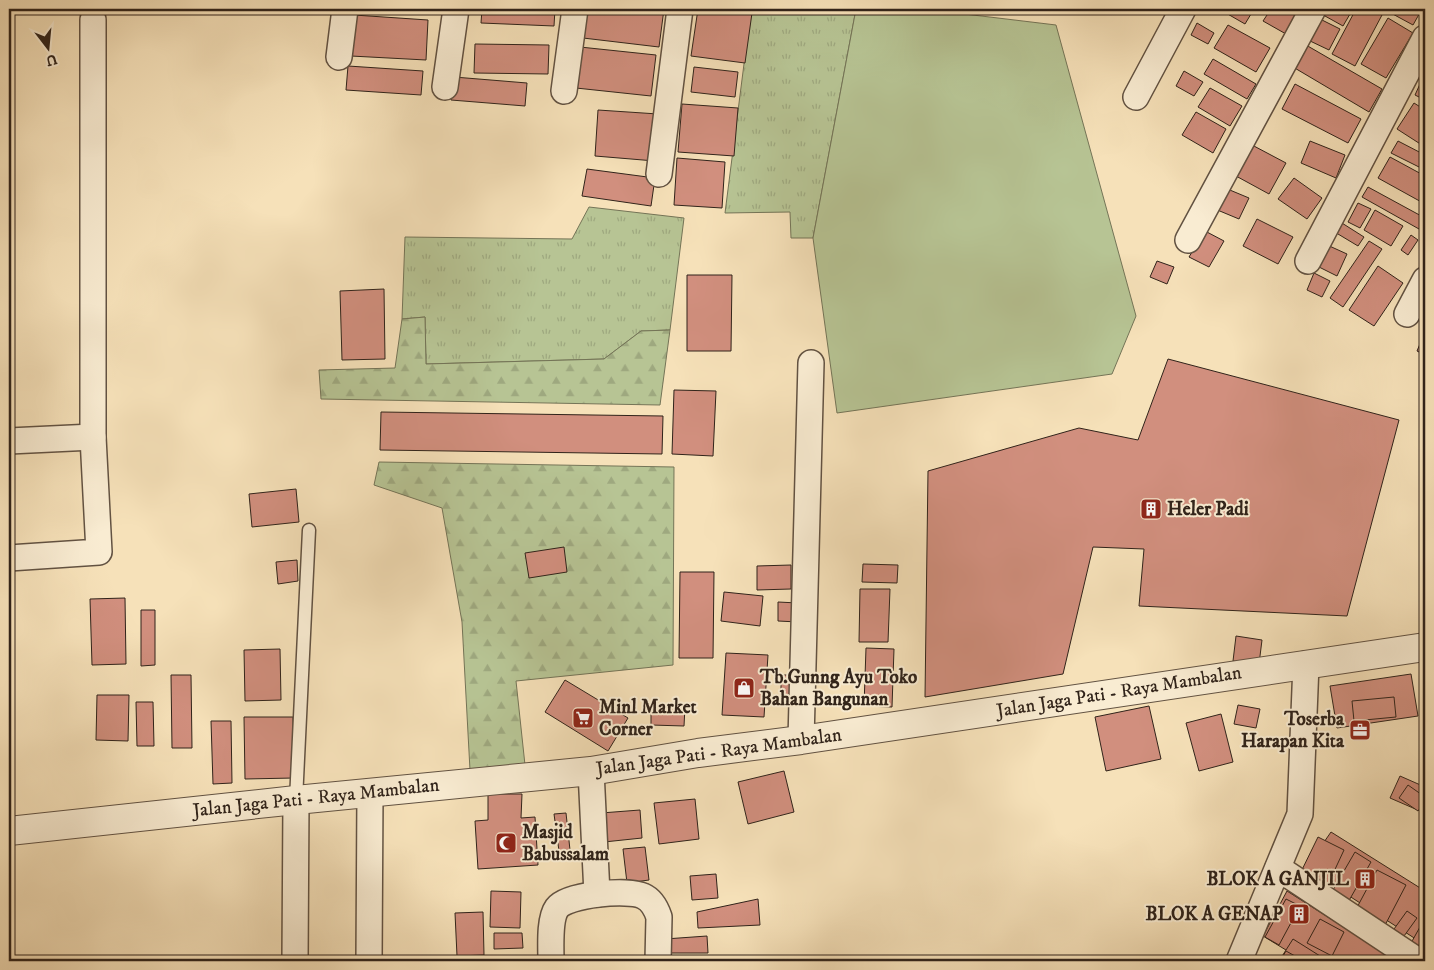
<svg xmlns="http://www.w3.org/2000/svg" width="1434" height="970" font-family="'IM FELL DW Pica',serif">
<defs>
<pattern id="grass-tufts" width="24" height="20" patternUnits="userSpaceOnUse" patternTransform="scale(1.25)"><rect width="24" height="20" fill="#b7c494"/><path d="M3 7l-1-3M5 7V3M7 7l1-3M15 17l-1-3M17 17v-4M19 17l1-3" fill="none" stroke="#9ea87f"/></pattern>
<pattern id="forest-firs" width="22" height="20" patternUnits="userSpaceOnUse" patternTransform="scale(1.25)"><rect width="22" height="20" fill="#b7c494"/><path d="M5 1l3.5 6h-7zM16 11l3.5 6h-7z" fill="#9ea87f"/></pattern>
</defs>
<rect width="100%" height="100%" fill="#f6e1b9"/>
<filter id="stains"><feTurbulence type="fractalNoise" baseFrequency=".004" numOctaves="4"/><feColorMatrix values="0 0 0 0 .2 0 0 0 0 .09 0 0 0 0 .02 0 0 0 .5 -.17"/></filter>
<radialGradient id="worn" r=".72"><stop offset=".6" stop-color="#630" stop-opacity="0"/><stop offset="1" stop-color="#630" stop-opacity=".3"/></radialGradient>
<g fill="url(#grass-tufts)" stroke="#747457">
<polygon points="751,9 856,9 813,238 791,238 790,212 725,213"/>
<polygon points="589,207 684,218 670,330 641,331 604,359 426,364 425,317 402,319 405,237 572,239"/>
</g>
<g fill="url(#forest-firs)" stroke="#747457">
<polygon points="425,317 426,364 604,359 641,331 670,330 660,405 321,399 319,370 395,368 402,319"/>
<polygon points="379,462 674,467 673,665 516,681 525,765 470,770 462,622 442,508 374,485"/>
</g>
<polygon fill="#b7c494" stroke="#747457" points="856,9 923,9 1056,25 1136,316 1112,374 837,413 813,238"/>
<g fill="#d18f7e" stroke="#30231a">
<polygon points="482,9 555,9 554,26 481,23"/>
<polygon points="587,9 664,9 659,47 583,38"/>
<polygon points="698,9 720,9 752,13 745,63 691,56"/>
<polygon points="1219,9 1254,9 1245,24"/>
<polygon points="1271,9 1300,9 1286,34 1263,21"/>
<polygon points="1317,9 1340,9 1350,14 1343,26 1316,11"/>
<polygon points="1356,9 1370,9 1382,15 1355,66 1332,54"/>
<polygon points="1391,9 1422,9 1413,25 1389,12"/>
<polygon points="354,15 428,20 426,60 351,56"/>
<polygon points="1388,18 1413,33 1386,78 1361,64"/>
<polygon points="1320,19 1340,29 1329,50 1308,40"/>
<polygon points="1197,23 1214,33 1208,44 1191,35"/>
<polygon points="1228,25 1270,48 1256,72 1214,48"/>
<polygon points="475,44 549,45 548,74 474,73"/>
<polygon points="1306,45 1382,89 1369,112 1293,67"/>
<polygon points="580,47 656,55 651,96 576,88"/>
<polygon points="1213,59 1256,84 1247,99 1204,74"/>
<polygon points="348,66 423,71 421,95 346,90"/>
<polygon points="694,67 738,72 735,97 691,92"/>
<polygon points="1184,71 1203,82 1194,96 1176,86"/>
<polygon points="1425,73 1425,100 1415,95"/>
<polygon points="454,77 527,83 525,106 451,100"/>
<polygon points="1295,84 1361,119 1348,143 1282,109"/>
<polygon points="1210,88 1242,106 1230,126 1198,107"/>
<polygon points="1414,103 1425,110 1425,147 1397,129"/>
<polygon points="682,104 738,108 734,156 678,152"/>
<polygon points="598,110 658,114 655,161 595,156"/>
<polygon points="1196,112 1226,129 1213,153 1182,135"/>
<polygon points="1310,141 1345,155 1336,178 1301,163"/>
<polygon points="1398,141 1425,155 1425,170 1391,153"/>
<polygon points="1252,145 1286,163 1269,194 1236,176"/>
<polygon points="1390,157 1425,176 1425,204 1378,178"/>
<polygon points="677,158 725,162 722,208 674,205"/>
<polygon points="587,169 655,178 651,206 582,196"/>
<polygon points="1294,178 1322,198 1307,219 1278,199"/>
<polygon points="1368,187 1425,218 1419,229 1362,197"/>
<polygon points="1225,188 1249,198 1239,219 1215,209"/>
<polygon points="1358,203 1371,209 1360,228 1348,222"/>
<polygon points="1375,210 1403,226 1391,246 1364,230"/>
<polygon points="1334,218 1364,237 1358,246 1328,228"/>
<polygon points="1257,219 1293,237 1278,264 1243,246"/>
<polygon points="1205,231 1224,241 1209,267 1189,257"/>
<polygon points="1411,235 1418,240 1408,255 1401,250"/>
<polygon points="1369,241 1382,249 1343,307 1330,298"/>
<polygon points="1325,244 1347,254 1337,276 1315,265"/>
<polygon points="1157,261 1174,267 1167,284 1150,277"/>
<polygon points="1378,266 1403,283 1374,326 1349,310"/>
<polygon points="1314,273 1330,281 1322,297 1307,290"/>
<polygon points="687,275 732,275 731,351 687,351"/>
<polygon points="384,289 385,359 342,360 340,291"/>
<polygon points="1425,332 1425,355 1417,351"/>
<polygon points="1168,359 1399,420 1347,616 1139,606 1144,549 1093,547 1063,674 925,697 928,471 1079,428 1138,440"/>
<polygon points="674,390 716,391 713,456 672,454"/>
<polygon points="381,412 663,416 662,454 380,450"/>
<polygon points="296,489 299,522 252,527 249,494"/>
<polygon points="564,547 567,572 529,578 525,553"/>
<polygon points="297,560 298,581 278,584 276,562"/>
<polygon points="863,564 898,565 897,583 862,582"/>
<polygon points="791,565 791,589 757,590 757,566"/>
<polygon points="680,572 714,572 713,658 679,658"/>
<polygon points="860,589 890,589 888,642 859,642"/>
<polygon points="724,592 763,596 760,626 721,621"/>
<polygon points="125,598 126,664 92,665 90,599"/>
<polygon points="778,602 798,603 798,622 778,621"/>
<polygon points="141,610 155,610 155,665 141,666"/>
<polygon points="1236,636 1262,640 1259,664 1233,661"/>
<polygon points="866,648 894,649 892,707 864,706"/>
<polygon points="280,649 281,700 245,701 244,650"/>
<polygon points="726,653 768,655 764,717 722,715"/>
<polygon points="1411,674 1418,716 1337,728 1330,686"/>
<polygon points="171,675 191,675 192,748 172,748"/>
<rect x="781" y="675" width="10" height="21"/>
<polygon points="565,680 628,718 608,751 545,712"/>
<polygon points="97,695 129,695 128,741 96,740"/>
<polygon points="1394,697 1396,717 1354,721 1352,701"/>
<polygon points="136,702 153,702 154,746 137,746"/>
<polygon points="1238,705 1260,709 1256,728 1234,724"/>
<polygon points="651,706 685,707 684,726 651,725"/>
<polygon points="1149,706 1161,759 1106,771 1095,717"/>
<polygon points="1221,714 1233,762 1199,771 1186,723"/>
<polygon points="244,717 293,717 294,778 245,779"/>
<polygon points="211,721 231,721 232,783 213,784"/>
<polygon points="784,771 794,812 748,824 738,782"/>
<polygon points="1400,776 1425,787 1425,800 1420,811 1390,798"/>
<polygon points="1408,785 1425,797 1425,801 1418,811 1399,798"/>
<polygon points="488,794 522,794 521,818 535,817 538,865 478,869 475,821 488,820"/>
<polygon points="695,799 699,839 659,844 654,803"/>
<polygon points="640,810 642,838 604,842 601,813"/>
<polygon points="566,813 570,850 559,851 554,814"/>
<polygon points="1331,832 1425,891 1425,945 1306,868"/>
<polygon points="1318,837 1344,850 1324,893 1297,880"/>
<polygon points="645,847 649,880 627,883 623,849"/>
<polygon points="1355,852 1371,862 1347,904 1330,895"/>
<polygon points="1377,870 1406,885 1383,929 1354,913"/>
<polygon points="716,874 718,898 692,900 690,876"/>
<polygon points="491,891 521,892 520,928 490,927"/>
<polygon points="1287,891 1397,961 1304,961 1263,936"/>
<polygon points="758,899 760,925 698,928 697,912"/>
<polygon points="1286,899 1300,906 1279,945 1265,937"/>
<polygon points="1407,911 1417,918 1399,943 1389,936"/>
<polygon points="483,912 484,955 457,956 455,913"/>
<polygon points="1425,918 1425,951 1411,943"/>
<polygon points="1320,919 1344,932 1332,956 1307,943"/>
<polygon points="494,933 522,933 523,948 494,949"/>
<polygon points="707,936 708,953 668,953 665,939"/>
<polygon points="1293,939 1328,961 1279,961"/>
<polygon points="1286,951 1304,961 1280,961"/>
</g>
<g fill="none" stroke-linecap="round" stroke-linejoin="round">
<g stroke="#625242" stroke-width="15">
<polyline id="service" points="296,800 309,530"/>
</g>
<g stroke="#625242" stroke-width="28">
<g id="minor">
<polyline points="339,57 345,9"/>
<polyline points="445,87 456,9"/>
<polyline points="564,91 575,9"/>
<polyline points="1136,97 1183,9"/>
<polyline points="659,174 680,9"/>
<polyline points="1188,240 1313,9"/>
<polyline points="1308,261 1425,38"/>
<polyline points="1407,314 1425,280"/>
<polyline points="9,441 93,437"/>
<polyline points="9,558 99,552 93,437 93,20"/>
<polyline points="801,740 811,363"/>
<polyline points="591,771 597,894"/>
<polyline points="1278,868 1418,961"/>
<polyline points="295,961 296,800"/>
<polyline points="369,961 370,792"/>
<path d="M551,961C551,947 549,919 557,908C567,894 629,889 643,896C652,900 656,908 659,917L658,961"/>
<polyline points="1239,961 1300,814 1306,664"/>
</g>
</g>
<g stroke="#625242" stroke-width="30">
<polyline id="tertiary" points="9,831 296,800 591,771 698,753 801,740 1425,647"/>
</g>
<use href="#service" stroke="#f9ecd2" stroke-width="12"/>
<use href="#minor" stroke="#f9ecd2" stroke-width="25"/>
<use href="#tertiary" stroke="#f9ecd2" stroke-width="28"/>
</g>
<defs>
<g id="building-square" transform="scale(1.125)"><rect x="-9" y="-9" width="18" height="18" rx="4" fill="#8f2418" stroke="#f9ecd2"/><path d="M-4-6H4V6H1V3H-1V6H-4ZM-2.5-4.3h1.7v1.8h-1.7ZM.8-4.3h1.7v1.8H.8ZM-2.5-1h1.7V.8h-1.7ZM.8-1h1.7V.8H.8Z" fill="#fff"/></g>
<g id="shop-square" transform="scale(1.125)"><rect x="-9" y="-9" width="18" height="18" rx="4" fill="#8f2418" stroke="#f9ecd2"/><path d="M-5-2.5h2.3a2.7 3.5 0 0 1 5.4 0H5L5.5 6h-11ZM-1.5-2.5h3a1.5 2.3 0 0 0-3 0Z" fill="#fff"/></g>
<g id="supermarket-square" transform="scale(1.125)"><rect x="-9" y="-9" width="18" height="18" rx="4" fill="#8f2418" stroke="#f9ecd2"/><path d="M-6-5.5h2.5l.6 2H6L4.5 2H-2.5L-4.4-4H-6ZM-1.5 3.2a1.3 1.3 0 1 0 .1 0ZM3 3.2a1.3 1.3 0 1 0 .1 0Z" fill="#fff"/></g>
<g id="office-square" transform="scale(1.125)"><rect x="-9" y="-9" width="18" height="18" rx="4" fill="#8f2418" stroke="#f9ecd2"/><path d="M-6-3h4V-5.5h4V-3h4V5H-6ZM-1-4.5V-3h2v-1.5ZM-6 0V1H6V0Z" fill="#fff"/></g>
<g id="mosque-square" transform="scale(1.125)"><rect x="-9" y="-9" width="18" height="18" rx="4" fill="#8f2418" stroke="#f9ecd2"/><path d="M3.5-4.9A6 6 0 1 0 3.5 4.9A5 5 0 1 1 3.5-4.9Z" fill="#fff"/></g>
</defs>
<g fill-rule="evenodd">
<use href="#building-square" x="1151" y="509"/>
<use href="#shop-square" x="744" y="688"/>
<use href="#supermarket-square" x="583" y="718"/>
<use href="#office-square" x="1360" y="730"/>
<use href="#mosque-square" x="506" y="843"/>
<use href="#building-square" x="1365" y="879"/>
<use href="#building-square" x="1299" y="914"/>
</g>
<g text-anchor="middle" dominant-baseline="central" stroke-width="4" stroke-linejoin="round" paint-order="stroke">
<g font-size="19" font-weight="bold" fill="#30231a" stroke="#f9ecd2" text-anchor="start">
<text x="1167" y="509">Heler Padi</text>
<text x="760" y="677">Tb.Gunng Ayu Toko<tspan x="760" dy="22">Bahan Bangunan</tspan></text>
<text x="599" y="707">Minl Market<tspan x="599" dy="22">Corner</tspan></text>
<text x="1344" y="719" text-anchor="end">Toserba<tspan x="1344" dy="22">Harapan Kita</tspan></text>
<text x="522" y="832">Masjid<tspan x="522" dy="22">Babussalam</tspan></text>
<text x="1349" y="879" text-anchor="end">BLOK A GANJIL</text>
<text x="1283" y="914" text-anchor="end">BLOK A GENAP</text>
</g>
<g font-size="19" fill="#30231a" stroke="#f9ecd2">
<text transform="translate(1119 692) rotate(-9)">Jalan Jaga Pati - Raya Mambalan</text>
<text transform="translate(719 752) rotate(-8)">Jalan Jaga Pati - Raya Mambalan</text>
<text transform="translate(316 798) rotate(-6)">Jalan Jaga Pati - Raya Mambalan</text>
</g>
</g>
<rect width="1434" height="970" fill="none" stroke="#f6e1b9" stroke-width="30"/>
<rect x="10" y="10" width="1414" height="950" fill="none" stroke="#30231a" stroke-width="2.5"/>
<rect x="15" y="15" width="1404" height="940" fill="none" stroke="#30231a"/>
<g transform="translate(48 48) rotate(164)" stroke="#f9ecd2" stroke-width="4" paint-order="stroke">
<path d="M0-4L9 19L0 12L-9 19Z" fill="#30231a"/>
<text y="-8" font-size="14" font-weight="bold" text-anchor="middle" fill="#30231a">U</text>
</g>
<rect width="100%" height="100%" filter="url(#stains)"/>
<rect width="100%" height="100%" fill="url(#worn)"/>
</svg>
